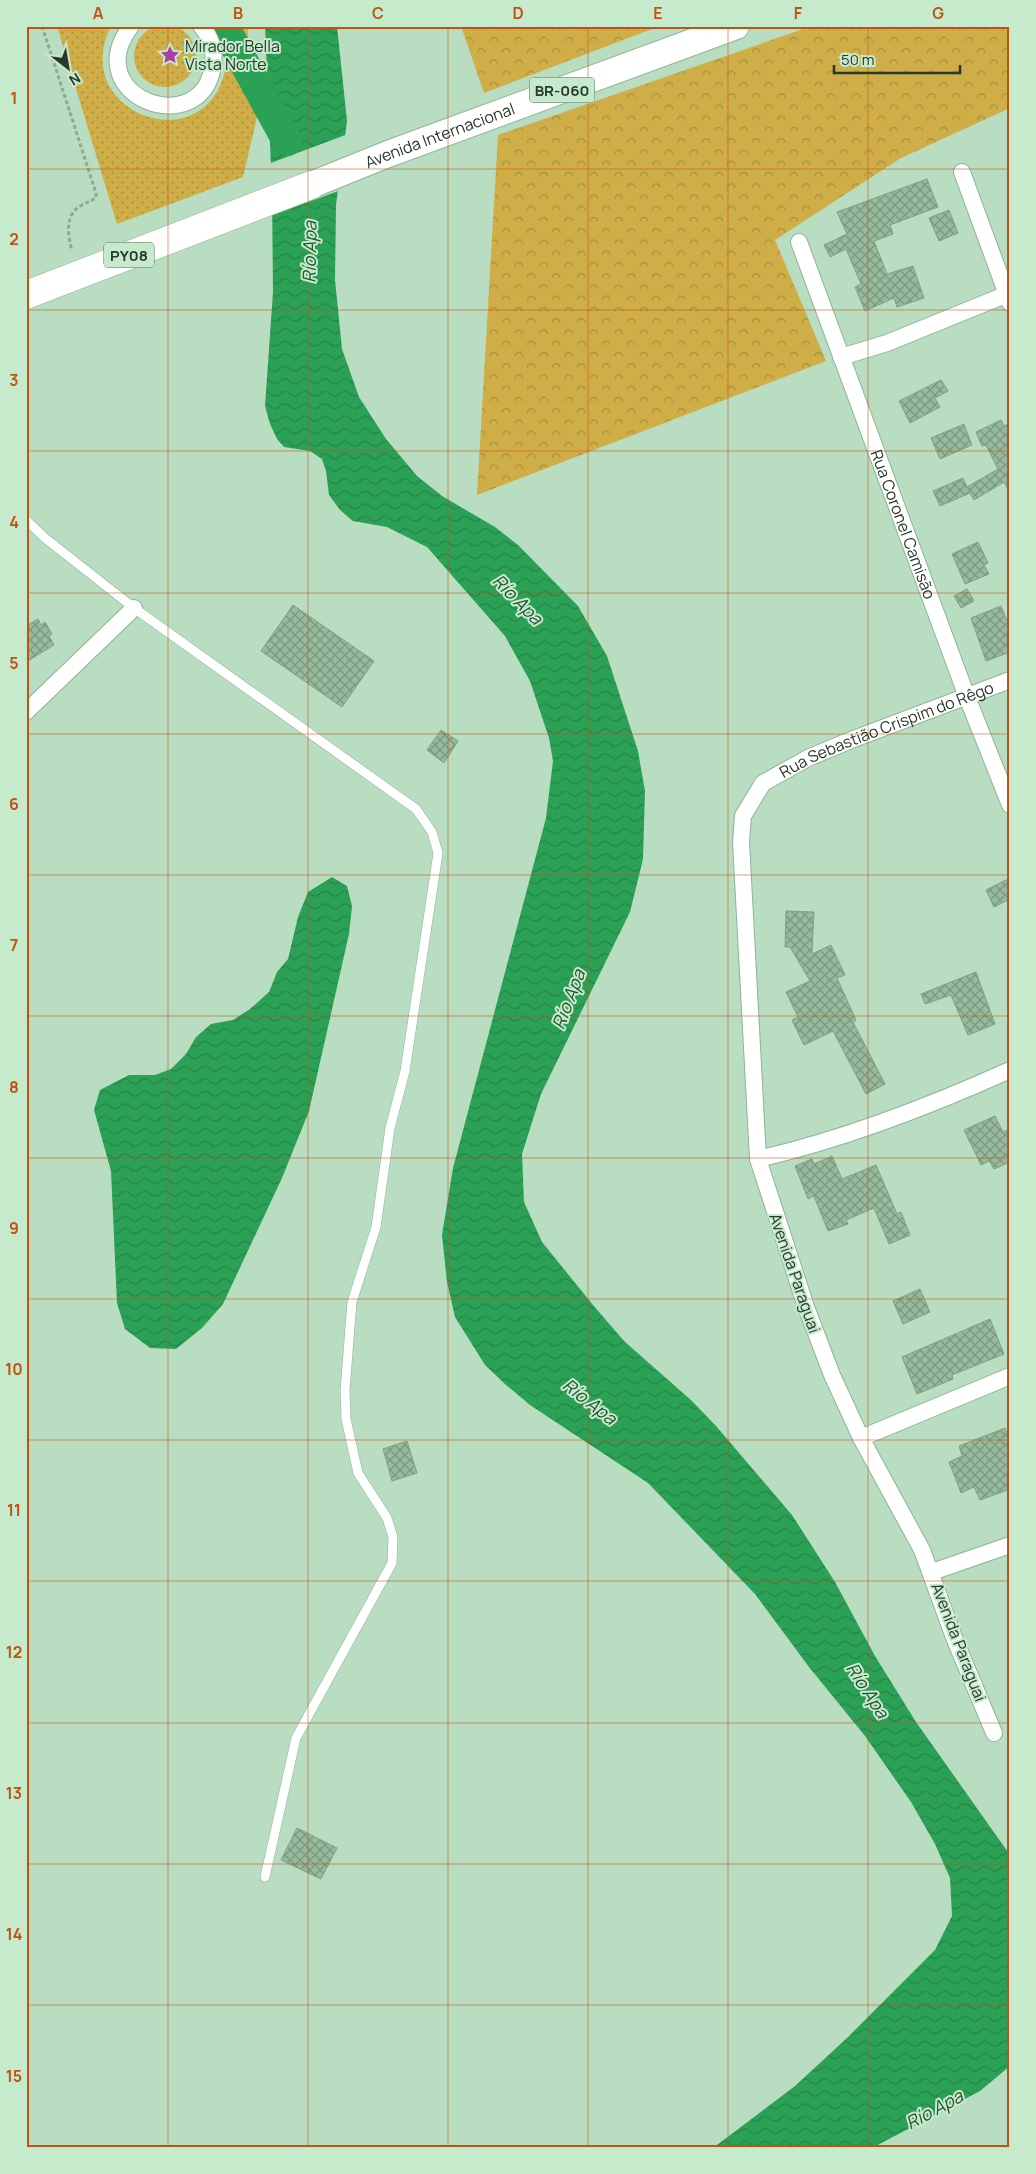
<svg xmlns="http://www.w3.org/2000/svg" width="1036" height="2174" font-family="Manrope,sans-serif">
<defs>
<pattern id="grass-dots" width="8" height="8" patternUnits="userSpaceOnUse" patternTransform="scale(1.25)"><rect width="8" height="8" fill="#cfae48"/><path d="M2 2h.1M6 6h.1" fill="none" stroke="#a88f3c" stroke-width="1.8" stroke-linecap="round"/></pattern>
<pattern id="park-crowns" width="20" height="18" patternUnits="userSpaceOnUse" patternTransform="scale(1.25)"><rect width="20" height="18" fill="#cfae48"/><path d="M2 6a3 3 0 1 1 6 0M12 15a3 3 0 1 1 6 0" fill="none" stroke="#a88f3c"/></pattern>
<pattern id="water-waves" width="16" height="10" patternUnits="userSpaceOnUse" patternTransform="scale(1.25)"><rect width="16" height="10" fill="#2ba156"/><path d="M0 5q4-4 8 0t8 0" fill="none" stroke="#258447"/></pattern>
<pattern id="building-cross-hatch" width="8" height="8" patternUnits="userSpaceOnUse" patternTransform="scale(1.25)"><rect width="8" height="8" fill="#97ba9e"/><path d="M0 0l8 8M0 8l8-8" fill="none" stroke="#7b9881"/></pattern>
</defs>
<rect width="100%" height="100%" fill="#b8ddc0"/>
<g fill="url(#grass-dots)">
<circle cx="165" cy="56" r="31"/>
<path d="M57,26H111C69,110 196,160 223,78C229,60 228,43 219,26H248L247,98L255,106L257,117L243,177L117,224Z"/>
</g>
<g fill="url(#park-crowns)">
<polygon points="461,26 660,26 484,93"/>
<polygon points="812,26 1010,26 1010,108 901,158 775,240 826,361 477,495 498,135"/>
</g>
<g fill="url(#water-waves)">
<polygon points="265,26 337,26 347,121 336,205 335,280 342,349 359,397 386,439 417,476 442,496 495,527 518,545 578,606 607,656 638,751 645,791 643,859 630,912 541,1094 522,1154 524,1202 542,1242 593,1305 624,1341 692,1401 716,1426 792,1515 835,1582 875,1656 916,1722 1010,1855 1010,2066 980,2091 872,2148 713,2148 795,2086 847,2038 935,1950 952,1916 950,1878 935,1844 911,1802 865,1736 809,1667 755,1594 648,1483 530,1405 505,1384 485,1365 455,1317 447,1282 442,1235 453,1168 546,818 553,761 549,738 530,681 505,636 427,547 387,527 353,521 340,510 329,495 326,471 322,459 310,451 284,447 277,439 270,424 265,406 273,292 272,190"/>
<polygon points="332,877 347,886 352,906 349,934 309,1111 282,1178 223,1304 202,1328 176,1349 150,1348 125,1329 117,1303 111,1171 94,1110 100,1090 129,1075 155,1075 171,1069 186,1054 196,1037 211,1024 233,1020 250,1009 269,992 277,972 288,959 298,917 308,892"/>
</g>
<polygon fill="#b8ddc0" points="348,134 341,190 270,216 268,164"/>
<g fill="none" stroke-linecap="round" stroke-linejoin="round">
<polyline stroke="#2ba156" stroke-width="30" points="224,26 287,141"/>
</g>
<g fill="url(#building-cross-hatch)" stroke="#7fa287">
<polygon points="927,179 938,207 890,225 893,234 874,241 887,274 913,266 924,298 897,307 894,298 865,311 855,287 861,284 846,249 830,257 824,245 847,234 837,212"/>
<polygon points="949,210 958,233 939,241 929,218"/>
<polygon points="941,380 948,391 935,398 940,407 910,423 899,401"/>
<polygon points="1001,420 1004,426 1010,423 1010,493 1004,482 974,500 970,493 940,506 933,491 963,478 967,487 998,469 986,445 982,446 976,432"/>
<polygon points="964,424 972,445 940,459 931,438"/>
<polygon points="978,542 988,563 984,565 989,574 965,584 952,554"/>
<polygon points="967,589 974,601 961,608 954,596"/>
<polygon points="293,605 374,661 342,707 261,651"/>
<polygon points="1001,606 1010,628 1010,652 986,661 971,618"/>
<polygon points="38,619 41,625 45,622 52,634 49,636 54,645 26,662 26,626"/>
<polygon points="441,730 458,741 444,763 427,750"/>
<polygon points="1010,878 1010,899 994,907 986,890"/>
<polygon points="786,911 814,912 812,954 831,945 845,975 837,978 856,1020 853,1022 885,1084 866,1094 833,1031 804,1045 792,1020 798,1017 786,992 810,981 790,947 785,947"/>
<polygon points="976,972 995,1024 968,1035 951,995 925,1004 921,994"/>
<polygon points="995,1116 1003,1132 1010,1129 1010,1162 994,1169 989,1161 981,1165 964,1130"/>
<polygon points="832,1156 842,1179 876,1165 897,1214 901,1212 910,1235 889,1244 874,1208 846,1220 848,1224 828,1231 814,1196 808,1199 795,1166 812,1159 814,1164"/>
<polygon points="920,1289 930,1312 903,1324 893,1301"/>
<polygon points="990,1319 1004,1354 952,1375 953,1379 917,1394 902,1357"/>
<polygon points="1005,1428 1010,1439 1010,1489 980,1500 974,1487 961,1493 949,1462 962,1456 959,1446"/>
<polygon points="407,1441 417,1473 392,1481 383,1449"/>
<polygon points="297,1828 337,1848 321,1879 281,1860"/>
</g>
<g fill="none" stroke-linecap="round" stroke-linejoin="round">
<g stroke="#90b397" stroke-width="10">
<polyline id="service" points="26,520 45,538 134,608 416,809 432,832 438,853 405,1071 390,1128 376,1227 352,1302 345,1390 346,1419 358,1473 387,1518 393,1537 392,1563 296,1738 265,1877"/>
</g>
<g stroke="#90b397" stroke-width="18">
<g id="minor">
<path d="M131,26C77,98 203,142 213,65C215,51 211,37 201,26"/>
<polyline points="962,172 1010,303"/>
<path id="s1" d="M799,242L967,697L1010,805"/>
<polyline points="841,357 887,343 1010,293"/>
<polyline points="26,712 134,608"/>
<path d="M758,1159C845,1139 928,1107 1010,1070"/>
<polyline points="861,1438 1010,1376"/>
<polyline points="932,1572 1010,1545"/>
<path id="s2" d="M994,1733L955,1640L922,1550L861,1438L832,1375L806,1307L758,1159L741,842L743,816L763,783L808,758L851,740L1010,680"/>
</g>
</g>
<g stroke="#90b397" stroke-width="28">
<g id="primary">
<path id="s3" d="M311,185L388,154L736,26"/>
</g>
</g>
<g stroke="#90b397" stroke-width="29">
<polyline id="trunk" points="26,295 311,185"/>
</g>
<path stroke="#8dab93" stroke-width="3" stroke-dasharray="4 2.5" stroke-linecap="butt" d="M42,26L96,193V198C91,201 87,202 82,205C64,214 68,235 72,251"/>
<use href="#service" stroke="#fff" stroke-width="9"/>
<use href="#minor" stroke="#fff" stroke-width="16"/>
<use href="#primary" stroke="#fff" stroke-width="26"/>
<use href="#trunk" stroke="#fff" stroke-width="28"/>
</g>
<path fill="none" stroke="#c25212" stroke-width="1" stroke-opacity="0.55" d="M168,26V2148M308,26V2148M448,26V2148M588,26V2148M728,26V2148M868,26V2148M26,169H1010M26,310H1010M26,451H1010M26,593H1010M26,734H1010M26,875H1010M26,1016H1010M26,1158H1010M26,1299H1010M26,1440H1010M26,1581H1010M26,1723H1010M26,1864H1010M26,2005H1010"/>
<defs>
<g id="sight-bare" transform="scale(1.5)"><path d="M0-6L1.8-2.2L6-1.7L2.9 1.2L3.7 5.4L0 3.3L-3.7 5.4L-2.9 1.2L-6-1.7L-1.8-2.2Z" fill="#a93fa1" stroke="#c5eacc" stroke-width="2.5" paint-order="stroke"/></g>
</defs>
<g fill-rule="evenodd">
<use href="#sight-bare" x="170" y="55"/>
</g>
<g text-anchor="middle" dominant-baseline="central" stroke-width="4" stroke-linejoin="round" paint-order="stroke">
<g fill="#c5eacc" stroke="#586d5c" stroke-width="1">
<rect x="529.5" y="77.5" width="65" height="25" rx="4"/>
<rect x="104" y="242.5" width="50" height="25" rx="4"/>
</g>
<g font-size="15" font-weight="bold" fill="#29382c">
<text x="562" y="90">BR-060</text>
<text x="129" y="255">PY08</text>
</g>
<g font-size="16" fill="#29382c" stroke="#c5eacc" text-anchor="start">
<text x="185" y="46">Mirador Bella<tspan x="185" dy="18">Vista Norte</tspan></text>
</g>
<g font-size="16" fill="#29382c" stroke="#c5eacc">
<text stroke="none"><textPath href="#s3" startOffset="138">Avenida Internacional</textPath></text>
<text stroke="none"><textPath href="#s1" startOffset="301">Rua Coronel Camisão</textPath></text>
<text stroke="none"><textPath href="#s2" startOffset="1139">Rua Sebastião Crispim do Rêgo</textPath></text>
<text transform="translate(795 1273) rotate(71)">Avenida Paraguai</text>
<text transform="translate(959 1642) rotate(69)">Avenida Paraguai</text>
</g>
<g font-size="18" font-style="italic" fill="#265232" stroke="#c5eacc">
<text transform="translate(309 252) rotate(-89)">Río Apa</text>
<text transform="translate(518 599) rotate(45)">Río Apa</text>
<text transform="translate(568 999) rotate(-69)">Río Apa</text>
<text transform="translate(590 1401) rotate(38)">Río Apa</text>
<text transform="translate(868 1690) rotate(57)">Río Apa</text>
<text transform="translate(934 2109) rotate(-29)">Río Apa</text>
</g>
</g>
<rect width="1036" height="2174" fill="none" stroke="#c5eacc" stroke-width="55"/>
<g transform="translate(68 68) rotate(149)" stroke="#c5eacc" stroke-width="4" paint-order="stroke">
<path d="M0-4L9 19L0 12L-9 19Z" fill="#29382c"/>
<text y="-8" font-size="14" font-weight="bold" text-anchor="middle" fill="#29382c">N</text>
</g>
<path d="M834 65v8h126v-8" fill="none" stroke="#29382c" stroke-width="2.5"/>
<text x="841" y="65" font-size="15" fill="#29382c" stroke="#c5eacc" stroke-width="4" paint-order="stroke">50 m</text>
<rect x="28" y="28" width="980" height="2118" fill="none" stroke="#c25212" stroke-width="2"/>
<g font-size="16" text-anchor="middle" font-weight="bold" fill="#c25212">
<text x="98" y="19">A</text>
<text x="238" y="19">B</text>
<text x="378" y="19">C</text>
<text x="518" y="19">D</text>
<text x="658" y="19">E</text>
<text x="798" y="19">F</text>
<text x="938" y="19">G</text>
<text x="14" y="104">1</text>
<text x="14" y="245">2</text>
<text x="14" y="386">3</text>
<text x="14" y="528">4</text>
<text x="14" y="669">5</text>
<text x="14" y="810">6</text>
<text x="14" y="951">7</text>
<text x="14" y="1093">8</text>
<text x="14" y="1234">9</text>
<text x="14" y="1375">10</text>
<text x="14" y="1516">11</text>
<text x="14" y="1658">12</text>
<text x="14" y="1799">13</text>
<text x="14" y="1940">14</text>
<text x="14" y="2082">15</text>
</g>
</svg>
